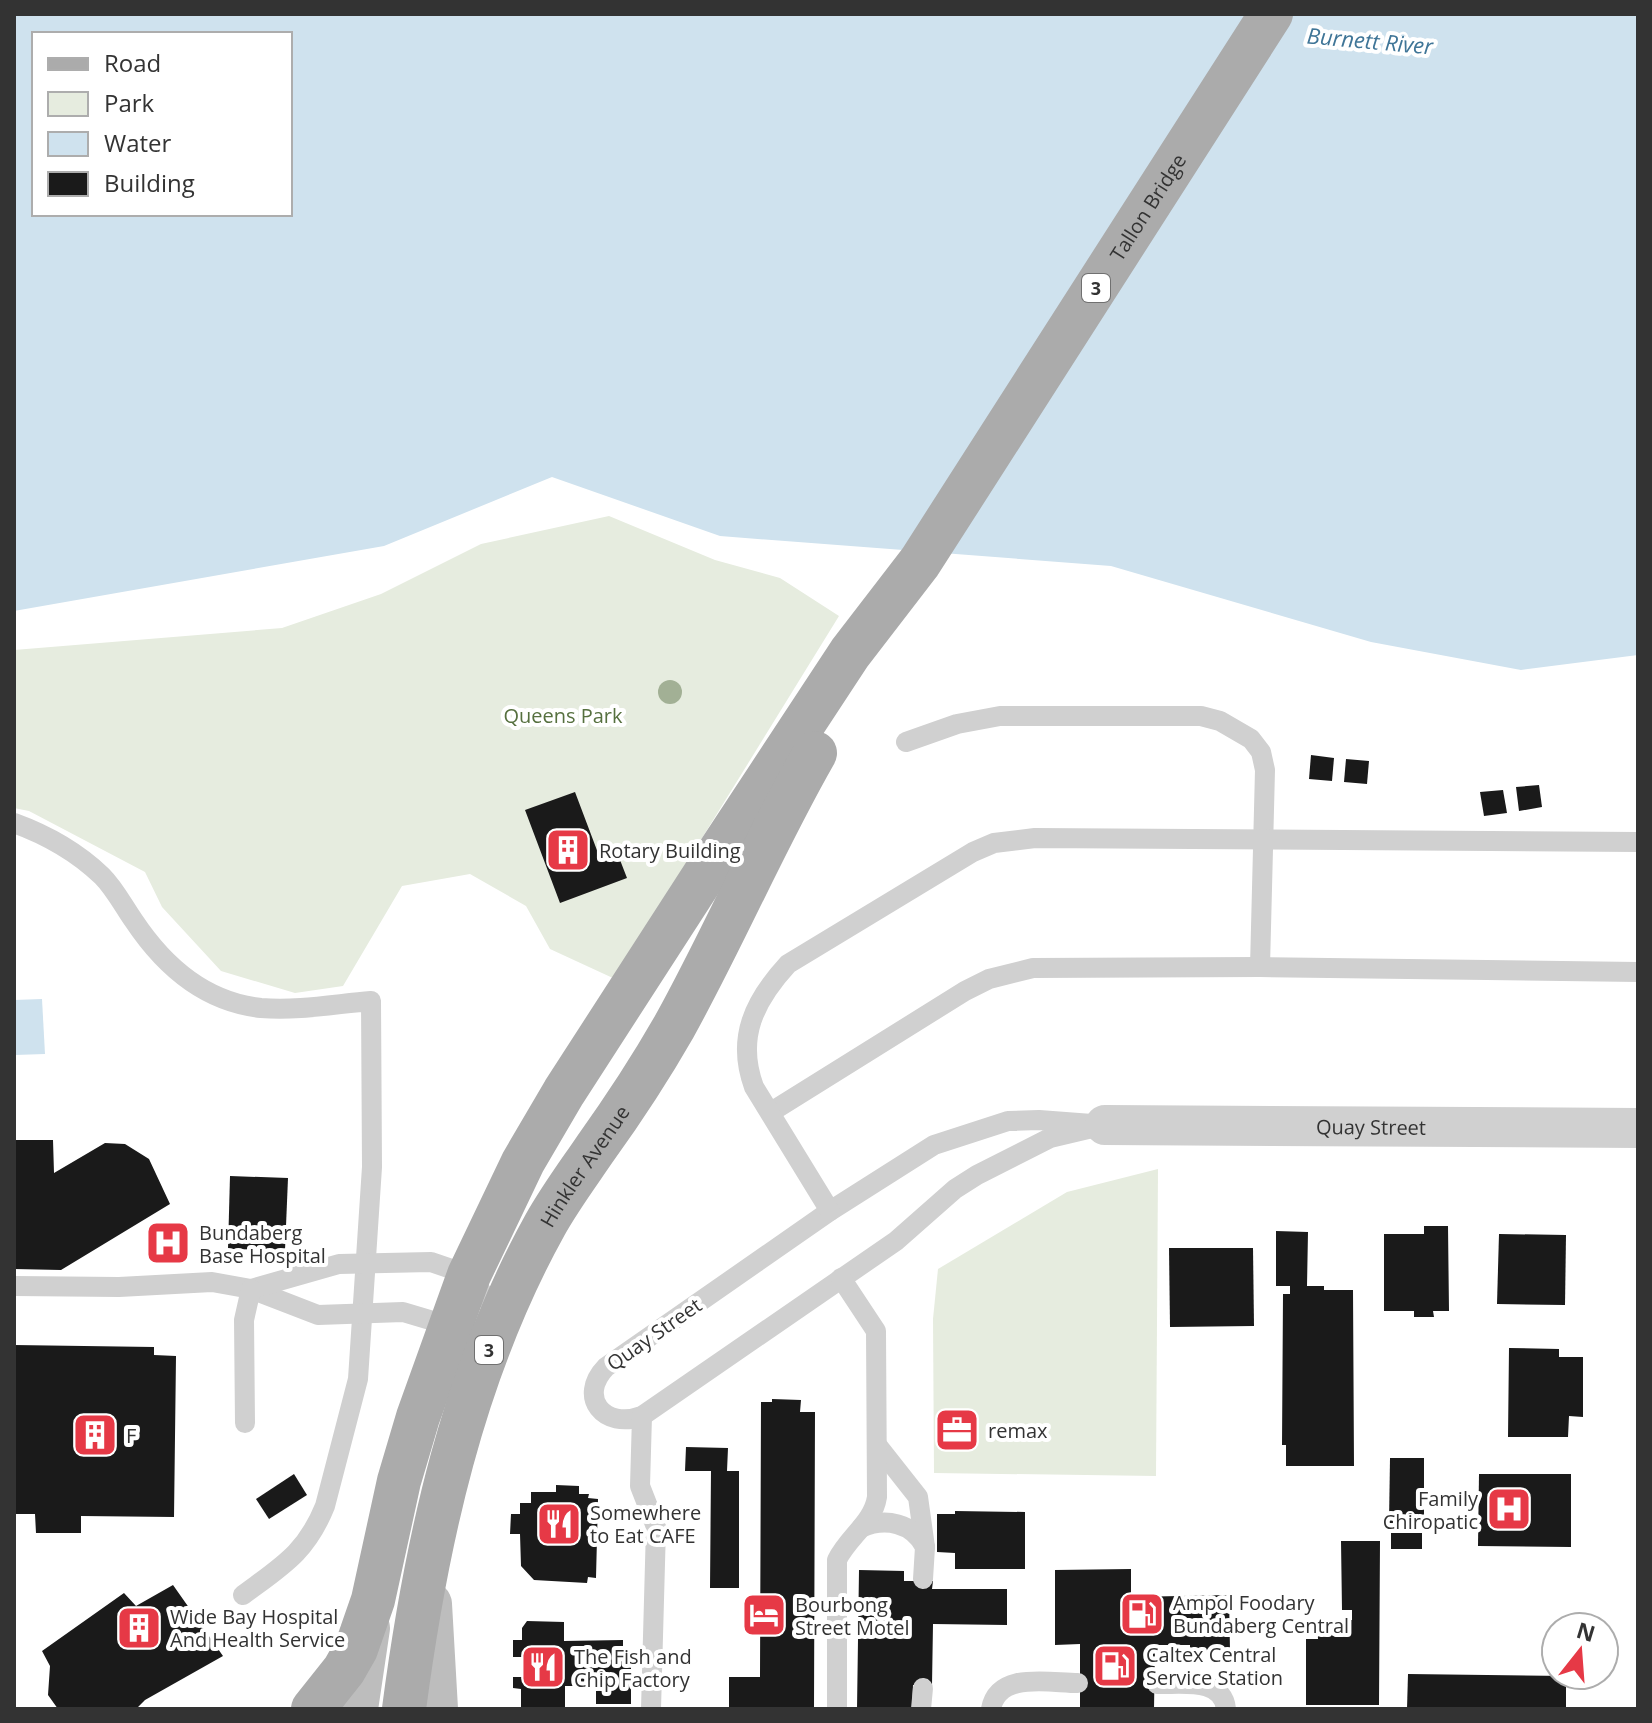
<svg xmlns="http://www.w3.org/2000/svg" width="1652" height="1723" font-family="'Open Sans',sans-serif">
<rect width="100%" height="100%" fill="#fff"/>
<g fill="#e6ecdf">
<polygon points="609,516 715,560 780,578 839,616 615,979 550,949 526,906 470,874 402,886 343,986 295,993 221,971 162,907 145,872 29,811 14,808 14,650 282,628 381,594 481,544"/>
<polygon points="1158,1169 1156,1476 934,1473 933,1319 938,1269 1067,1192"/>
</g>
<g fill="#cfe2ee" fill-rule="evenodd">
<path d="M14,14H1638V655L1521,670L1371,642L1111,566L720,536L552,477L384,546L14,611ZM34,34H290V214H34Z"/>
<polygon points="42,999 45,1054 15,1055 14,1000"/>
</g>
<g fill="#1a1a1a">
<polygon points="1311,755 1334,758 1332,781 1309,779"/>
<polygon points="1346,759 1369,761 1367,784 1344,782"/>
<polygon points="1539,785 1542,807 1519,811 1516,787"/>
<polygon points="1503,790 1507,813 1484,816 1480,792"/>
<polygon points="575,792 598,853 615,847 627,878 560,903 525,810"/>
<polygon points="14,1140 53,1140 54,1173 105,1143 125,1144 149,1159 170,1204 61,1270 14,1269"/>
<polygon points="230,1176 288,1178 285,1250 228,1249"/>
<polygon points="1424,1226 1448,1226 1449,1311 1433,1311 1434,1317 1414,1317 1414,1311 1384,1311 1384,1234 1424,1234"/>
<polygon points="1276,1231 1308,1232 1307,1286 1324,1286 1324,1290 1353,1290 1354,1466 1286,1466 1286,1445 1282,1445 1283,1294 1290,1294 1290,1286 1276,1286"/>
<polygon points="1499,1234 1566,1235 1565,1305 1497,1304"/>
<polygon points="1169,1248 1253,1248 1254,1326 1170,1327"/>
<polygon points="14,1345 154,1347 154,1355 176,1356 174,1517 81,1516 81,1533 36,1533 35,1514 14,1514"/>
<polygon points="1509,1348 1559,1349 1559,1357 1583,1357 1583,1417 1569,1416 1568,1437 1508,1437"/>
<polygon points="772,1399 801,1400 800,1412 815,1412 814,1709 729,1709 729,1677 760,1677 761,1402 772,1402"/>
<polygon points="686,1447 728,1448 727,1471 739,1471 739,1588 710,1588 711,1471 685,1471"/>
<polygon points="1390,1458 1424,1458 1424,1524 1389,1523"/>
<polygon points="294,1474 307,1495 269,1519 256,1499"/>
<polygon points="1479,1474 1571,1474 1571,1547 1478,1546"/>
<polygon points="556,1485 579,1486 579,1494 589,1494 588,1498 598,1499 596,1578 588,1577 587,1583 534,1580 521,1566 520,1534 510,1534 511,1514 520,1514 520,1503 531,1503 531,1492 556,1492"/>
<polygon points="955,1511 1025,1512 1025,1569 955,1569 955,1553 937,1552 937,1514 955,1514"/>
<rect x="1391" y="1533" width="31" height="16"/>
<polygon points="1341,1541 1380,1541 1379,1705 1306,1705 1306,1639 1318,1639 1317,1620 1352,1620 1352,1610 1342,1610"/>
<polygon points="1131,1569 1131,1597 1229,1595 1230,1651 1190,1650 1190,1645 1155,1645 1154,1709 1080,1709 1080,1644 1055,1645 1055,1570"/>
<polygon points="859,1570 904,1571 904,1581 933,1581 932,1589 1007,1589 1007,1625 933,1624 932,1685 913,1685 912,1709 857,1709"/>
<polygon points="173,1585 223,1656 145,1700 136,1709 58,1709 48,1695 50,1666 42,1651 124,1593 136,1606"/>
<polygon points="527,1621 564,1622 564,1641 623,1640 623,1664 631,1664 631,1704 596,1704 596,1686 565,1686 565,1709 521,1709 521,1689 513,1688 513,1677 522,1677 522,1657 513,1657 513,1640 522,1640 522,1628"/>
<polygon points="1408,1674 1566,1676 1566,1709 1407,1709"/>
</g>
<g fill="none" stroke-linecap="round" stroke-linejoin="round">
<g stroke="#d0d0d0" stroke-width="20">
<polyline points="906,742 957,724 1000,716 1201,716 1220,721 1251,739 1261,752 1265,770 1260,967"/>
<path d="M14,823C47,835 77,852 102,876C115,889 124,907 134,921C164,966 205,1002 261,1008C298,1011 335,1004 371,1001L372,1167L358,1379L325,1506C306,1553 282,1566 243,1595"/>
<polyline points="771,1112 965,991 989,979 1033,968 1260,967 1638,972"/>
<path d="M1039,1120L1105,1125L1050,1138L977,1175L955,1189L896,1241L642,1416C604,1430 577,1397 606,1367L830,1211L934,1145L1008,1121Z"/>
<path d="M830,1211L754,1087C736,1038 754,1001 788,964L973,852L994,843L1035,838L1638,842"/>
<polyline points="14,1286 119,1287 212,1282 251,1289 318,1315 403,1312 450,1326 455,1325"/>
<polyline points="251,1289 339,1264 431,1262 469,1275 501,1318 499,1319"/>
<polyline points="642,1416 640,1486 656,1527 651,1709"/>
<polyline points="245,1423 244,1320 251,1289"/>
<polyline points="877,1445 918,1497 925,1547"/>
<path d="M861,1528C885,1517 913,1523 925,1547L923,1579"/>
<path d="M1157,1684C1180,1685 1223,1677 1226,1709"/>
<path d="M837,1709V1560C848,1537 873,1523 877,1497L876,1331L841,1278"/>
<polyline points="921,1709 923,1688"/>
<path d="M991,1709C998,1671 1049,1683 1078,1683"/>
</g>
<path stroke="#d0d0d0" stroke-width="40" id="s1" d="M1105,1125L1638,1128"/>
<g stroke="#bdbdbd" stroke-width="44">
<polyline points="430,1604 436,1709"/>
<polyline points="356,1709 368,1628"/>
</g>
<g stroke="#ababab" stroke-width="44">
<path id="s2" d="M313,1709L344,1670L356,1649L373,1600L399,1481L418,1417L469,1275L523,1162L564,1092L708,869L850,653L920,562L1271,14"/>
<path id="s3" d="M404,1709C426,1542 463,1373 545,1225C560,1198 578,1174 595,1149C623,1110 650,1069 674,1027C724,937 764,842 815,753"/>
</g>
</g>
<circle fill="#a2b095" cx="670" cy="692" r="12"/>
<defs>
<g id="building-square" transform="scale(2.3)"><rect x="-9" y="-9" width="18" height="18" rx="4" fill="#e63946" stroke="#fff"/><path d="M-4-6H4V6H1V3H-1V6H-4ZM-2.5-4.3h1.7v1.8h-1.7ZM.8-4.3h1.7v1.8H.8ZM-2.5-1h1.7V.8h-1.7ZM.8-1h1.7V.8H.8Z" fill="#fff"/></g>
<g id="hospital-square" transform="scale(2.3)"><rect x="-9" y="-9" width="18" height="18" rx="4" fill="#e63946" stroke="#fff"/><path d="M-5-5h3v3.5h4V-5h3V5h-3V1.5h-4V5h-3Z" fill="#fff"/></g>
<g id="office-square" transform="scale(2.3)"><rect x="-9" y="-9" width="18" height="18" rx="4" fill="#e63946" stroke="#fff"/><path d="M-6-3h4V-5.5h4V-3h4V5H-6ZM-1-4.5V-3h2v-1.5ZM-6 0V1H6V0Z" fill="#fff"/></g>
<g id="restaurant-square" transform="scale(2.3)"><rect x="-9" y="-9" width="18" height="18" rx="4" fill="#e63946" stroke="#fff"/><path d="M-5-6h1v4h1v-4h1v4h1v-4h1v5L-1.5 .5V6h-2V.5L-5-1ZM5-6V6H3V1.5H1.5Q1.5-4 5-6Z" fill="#fff"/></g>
<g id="fuel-square" transform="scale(2.3)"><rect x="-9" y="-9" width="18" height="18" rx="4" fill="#e63946" stroke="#fff"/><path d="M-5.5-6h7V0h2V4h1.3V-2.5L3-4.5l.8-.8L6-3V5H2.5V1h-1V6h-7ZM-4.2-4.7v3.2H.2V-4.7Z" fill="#fff"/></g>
<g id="hotel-square" transform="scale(2.3)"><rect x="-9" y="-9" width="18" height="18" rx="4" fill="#e63946" stroke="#fff"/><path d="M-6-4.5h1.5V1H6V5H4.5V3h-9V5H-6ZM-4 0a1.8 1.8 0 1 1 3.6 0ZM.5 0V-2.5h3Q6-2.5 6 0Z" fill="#fff"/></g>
</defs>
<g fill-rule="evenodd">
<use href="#building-square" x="568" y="850"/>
<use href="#hospital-square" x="168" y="1243"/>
<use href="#office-square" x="957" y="1430"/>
<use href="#building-square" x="95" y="1435"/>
<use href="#hospital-square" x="1509" y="1509"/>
<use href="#restaurant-square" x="559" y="1524"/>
<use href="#fuel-square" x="1142" y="1614"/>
<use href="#hotel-square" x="764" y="1615"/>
<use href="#building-square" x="139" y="1628"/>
<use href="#fuel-square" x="1115" y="1666"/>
<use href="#restaurant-square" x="543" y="1667"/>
</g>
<g text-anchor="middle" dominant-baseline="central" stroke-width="8" stroke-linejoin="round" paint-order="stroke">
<g fill="#fff" stroke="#707070" stroke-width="2">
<rect x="1082" y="274" width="28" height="28" rx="6"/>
<rect x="475" y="1336" width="28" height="28" rx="6"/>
</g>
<g font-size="18" font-weight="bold" fill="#333">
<text x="1096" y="288">3</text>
<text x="489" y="1350">3</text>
</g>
<g font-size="20" fill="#333" stroke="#fff">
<text stroke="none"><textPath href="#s2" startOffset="1732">Tallon Bridge</textPath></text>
<text stroke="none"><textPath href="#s1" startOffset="266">Quay Street</textPath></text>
<text stroke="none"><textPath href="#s3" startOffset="578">Hinkler Avenue</textPath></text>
<text transform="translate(654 1334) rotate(-35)">Quay Street</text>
</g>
<g font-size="20" fill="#56703f" stroke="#fff">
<text x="563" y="715">Queens Park</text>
</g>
<g font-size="20" fill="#333" stroke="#fff" text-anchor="start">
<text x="599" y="850">Rotary Building</text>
<text x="199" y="1232">Bundaberg<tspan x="199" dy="23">Base Hospital</tspan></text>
<text x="988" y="1430">remax</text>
<text x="126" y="1435">F</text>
<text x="1478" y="1498" text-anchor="end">Family<tspan x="1478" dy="23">Chiropatic</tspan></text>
<text x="590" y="1512">Somewhere<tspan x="590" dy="23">to Eat CAFE</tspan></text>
<text x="1173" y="1602">Ampol Foodary<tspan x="1173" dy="23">Bundaberg Central</tspan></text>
<text x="795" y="1604">Bourbong<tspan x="795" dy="23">Street Motel</tspan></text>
<text x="170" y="1616">Wide Bay Hospital<tspan x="170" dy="23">And Health Service</tspan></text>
<text x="1146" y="1654">Caltex Central<tspan x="1146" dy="23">Service Station</tspan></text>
<text x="574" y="1656">The Fish and<tspan x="574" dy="23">Chip Factory</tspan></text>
</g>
<g font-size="22" font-style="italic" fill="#3f7597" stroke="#fff">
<text transform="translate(1370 40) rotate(5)">Burnett River</text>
</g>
</g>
<rect width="1652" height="1723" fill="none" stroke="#333333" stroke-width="32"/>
<rect x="32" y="32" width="260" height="184" fill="#ffffff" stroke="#adadad" stroke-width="2"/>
<rect x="48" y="58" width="40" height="12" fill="#ababab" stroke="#adadad" stroke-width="2"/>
<text x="104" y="72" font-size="24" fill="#333333">Road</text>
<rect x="48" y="92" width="40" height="24" fill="#e6ecdf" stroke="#adadad" stroke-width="2"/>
<text x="104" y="112" font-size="24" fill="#333333">Park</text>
<rect x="48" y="132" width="40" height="24" fill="#cfe2ee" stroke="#adadad" stroke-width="2"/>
<text x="104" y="152" font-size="24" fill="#333333">Water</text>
<rect x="48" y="172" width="40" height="24" fill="#1a1a1a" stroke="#adadad" stroke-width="2"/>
<text x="104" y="192" font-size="24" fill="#333333">Building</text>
<g transform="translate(1580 1651) rotate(17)"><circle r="38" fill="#ffffff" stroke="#adadad" stroke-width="2"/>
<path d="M0-6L14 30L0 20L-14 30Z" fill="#e63946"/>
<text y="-12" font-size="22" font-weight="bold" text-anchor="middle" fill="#333333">N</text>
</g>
</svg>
